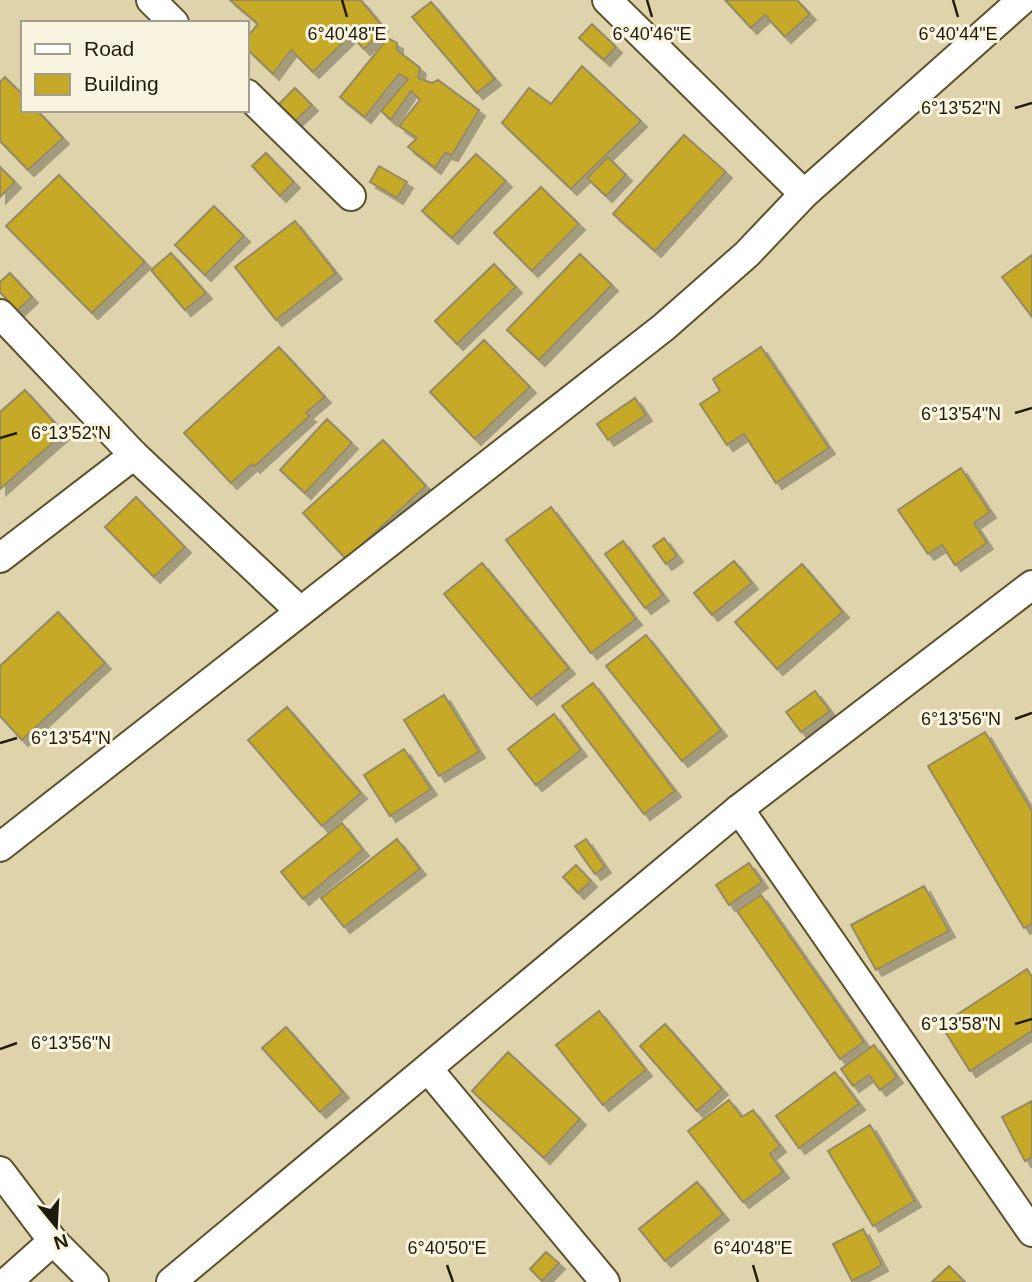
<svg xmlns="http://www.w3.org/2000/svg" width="1032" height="1282" font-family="Arial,sans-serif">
<defs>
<filter id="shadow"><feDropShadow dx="6" dy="6" stdDeviation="0" flood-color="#0004"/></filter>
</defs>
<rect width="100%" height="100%" fill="#ded3aa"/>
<g fill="#c6a928" stroke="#948a63" stroke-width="2" filter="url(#shadow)">
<polygon points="230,0 361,0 382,26 372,42 364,49 351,35 313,72 291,50 273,74 247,49 247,37 258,24"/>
<polygon points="725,0 797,0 810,14 785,37 765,15 751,28"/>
<polygon points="431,2 495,79 477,93 412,17"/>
<polygon points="592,24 616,47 604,60 579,38"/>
<polygon points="388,38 397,43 397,50 420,68 418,78 432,83 438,80 479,110 452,155 445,153 435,168 408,147 417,138 399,126 420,100 411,91 391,120 381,111 408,79 399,74 365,117 340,97"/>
<polygon points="582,66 641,121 571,189 502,123 529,88 551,104"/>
<polygon points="5,77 23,95 23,110 37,110 63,138 28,170 0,141 0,82"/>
<polygon points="295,88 312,105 293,123 277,106"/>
<polygon points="684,135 726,172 655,251 613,214"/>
<polygon points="266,153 294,182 280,196 252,166"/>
<polygon points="476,154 506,181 452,238 422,211"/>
<polygon points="608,157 626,175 606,196 587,178"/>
<polygon points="379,166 407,182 397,198 370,182"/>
<polygon points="0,167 15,182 0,197"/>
<polygon points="59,175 145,262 92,313 6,226"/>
<polygon points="541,187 579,224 532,271 494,233"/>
<polygon points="214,206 244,236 205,275 175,245"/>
<polygon points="295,221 336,273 276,320 235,267"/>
<polygon points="171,253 206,293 185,310 151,270"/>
<polygon points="580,254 612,285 539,360 507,330"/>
<polygon points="1032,255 1032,317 1002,277"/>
<polygon points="494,264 516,287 457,344 435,321"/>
<polygon points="10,273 32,297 17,311 0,292 0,282"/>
<polygon points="484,340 530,387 475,439 430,392"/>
<polygon points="279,347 325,397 306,413 310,416 254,467 252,464 231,483 184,433"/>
<polygon points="761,347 829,448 776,483 744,434 727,445 700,404 720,391 713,379"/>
<polygon points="25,390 64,433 0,489 0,412"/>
<polygon points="635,398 646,415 608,440 597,424"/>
<polygon points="327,419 352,443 305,493 280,470"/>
<polygon points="383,440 426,486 346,559 303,513"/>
<polygon points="961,468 990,512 974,523 987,543 955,565 942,545 928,554 898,510"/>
<polygon points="136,497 185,547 154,577 105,527"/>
<polygon points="551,507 636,619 591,653 506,540"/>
<polygon points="664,538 677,556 666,564 653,546"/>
<polygon points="623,541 663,595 645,608 605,554"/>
<polygon points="734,561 752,583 712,615 694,593"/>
<polygon points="482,563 569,668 531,699 444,594"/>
<polygon points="802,564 843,612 777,669 735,622"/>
<polygon points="58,612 105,663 22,740 0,716 0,666"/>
<polygon points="646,635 721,730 682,761 606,666"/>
<polygon points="593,683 675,791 644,814 562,706"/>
<polygon points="815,691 830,711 801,732 786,712"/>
<polygon points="444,695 479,752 439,776 404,720"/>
<polygon points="287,707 361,793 322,826 248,740"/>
<polygon points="554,714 581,750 536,785 508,749"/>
<polygon points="985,732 1032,811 1032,924 1024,928 928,766"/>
<polygon points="404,749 431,789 390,816 364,775"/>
<polygon points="342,823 363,850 303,899 281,872"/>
<polygon points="397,839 420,869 344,927 321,898"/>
<polygon points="586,839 605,867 595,874 575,846"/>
<polygon points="749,863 762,882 729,905 716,885"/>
<polygon points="576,865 591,881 578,893 563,877"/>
<polygon points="924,886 949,931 876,970 851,925"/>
<polygon points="761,895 864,1042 840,1059 737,911"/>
<polygon points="1027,969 1032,977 1032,1031 970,1071 941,1025"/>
<polygon points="599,1011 646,1070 603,1105 556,1045"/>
<polygon points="665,1024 722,1089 697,1111 640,1046"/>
<polygon points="286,1027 343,1092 320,1112 262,1048"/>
<polygon points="874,1045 897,1077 880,1090 869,1075 853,1086 841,1069"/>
<polygon points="508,1052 580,1119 544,1158 472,1091"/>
<polygon points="835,1072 859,1104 799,1148 776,1116"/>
<polygon points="729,1100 742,1117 753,1110 780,1146 770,1154 783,1172 743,1202 688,1131"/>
<polygon points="1032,1101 1032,1157 1025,1161 1002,1117"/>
<polygon points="870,1125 915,1201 873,1226 828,1151"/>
<polygon points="697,1182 723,1214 665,1261 639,1229"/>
<polygon points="863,1229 882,1265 852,1281 833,1244"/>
<polygon points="546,1252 559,1263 542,1281 530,1269"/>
<polygon points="949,1266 965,1282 932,1282"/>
</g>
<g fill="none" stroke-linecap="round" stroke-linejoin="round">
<g stroke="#5b522d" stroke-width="32">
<g id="minor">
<polyline points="151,0 174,23"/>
<polyline points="607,0 804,194"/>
<polyline points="247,94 351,196"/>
<polyline points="0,314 134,455 300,611"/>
<polyline points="0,558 134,455"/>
<polyline points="739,809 1032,1232"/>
<polyline points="0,847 664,327 747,254 804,194 1022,0"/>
<polyline points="428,1069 605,1282"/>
<polyline points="0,1171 53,1241 94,1282"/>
<polyline points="7,1282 53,1241"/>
<polyline points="171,1282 739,809 1032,585"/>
</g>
</g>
<use href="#minor" stroke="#fff" stroke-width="28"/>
</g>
<path fill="none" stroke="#201c0c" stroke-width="2.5" d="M342,0L347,17M647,0L652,17M953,0L958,17M1015,108L1032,103M1015,413L1032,408M0,438L17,433M1015,719L1032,713M0,743L17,738M1015,1024L1032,1019M0,1049L17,1043M447,1265L453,1282M753,1265L758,1282"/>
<g font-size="18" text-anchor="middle" fill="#201c0c" stroke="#f9f4df" stroke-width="6" stroke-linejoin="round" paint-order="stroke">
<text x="347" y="40">6°40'48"E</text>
<text x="652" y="40">6°40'46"E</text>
<text x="958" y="40">6°40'44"E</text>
<text x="961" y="114">6°13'52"N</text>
<text x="961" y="420">6°13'54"N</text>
<text x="71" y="439">6°13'52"N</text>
<text x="961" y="725">6°13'56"N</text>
<text x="71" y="744">6°13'54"N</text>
<text x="961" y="1030">6°13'58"N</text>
<text x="71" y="1049">6°13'56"N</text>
<text x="447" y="1254">6°40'50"E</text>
<text x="753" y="1254">6°40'48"E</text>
</g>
<rect x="21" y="21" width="228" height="91" fill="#f9f4df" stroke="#a29e8b" stroke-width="2"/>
<rect x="35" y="44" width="35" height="10" fill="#ffffff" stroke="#a29e8b" stroke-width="2"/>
<text x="84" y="56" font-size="21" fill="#201c0c">Road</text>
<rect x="35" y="74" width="35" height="21" fill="#c6a928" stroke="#a29e8b" stroke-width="2"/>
<text x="84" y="91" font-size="21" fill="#201c0c">Building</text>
<g transform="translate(56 1226) rotate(162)" stroke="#f9f4df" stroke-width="5" paint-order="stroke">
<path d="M0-5L12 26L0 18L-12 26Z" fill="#201c0c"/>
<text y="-10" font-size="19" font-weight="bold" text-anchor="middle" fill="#201c0c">N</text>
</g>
</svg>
